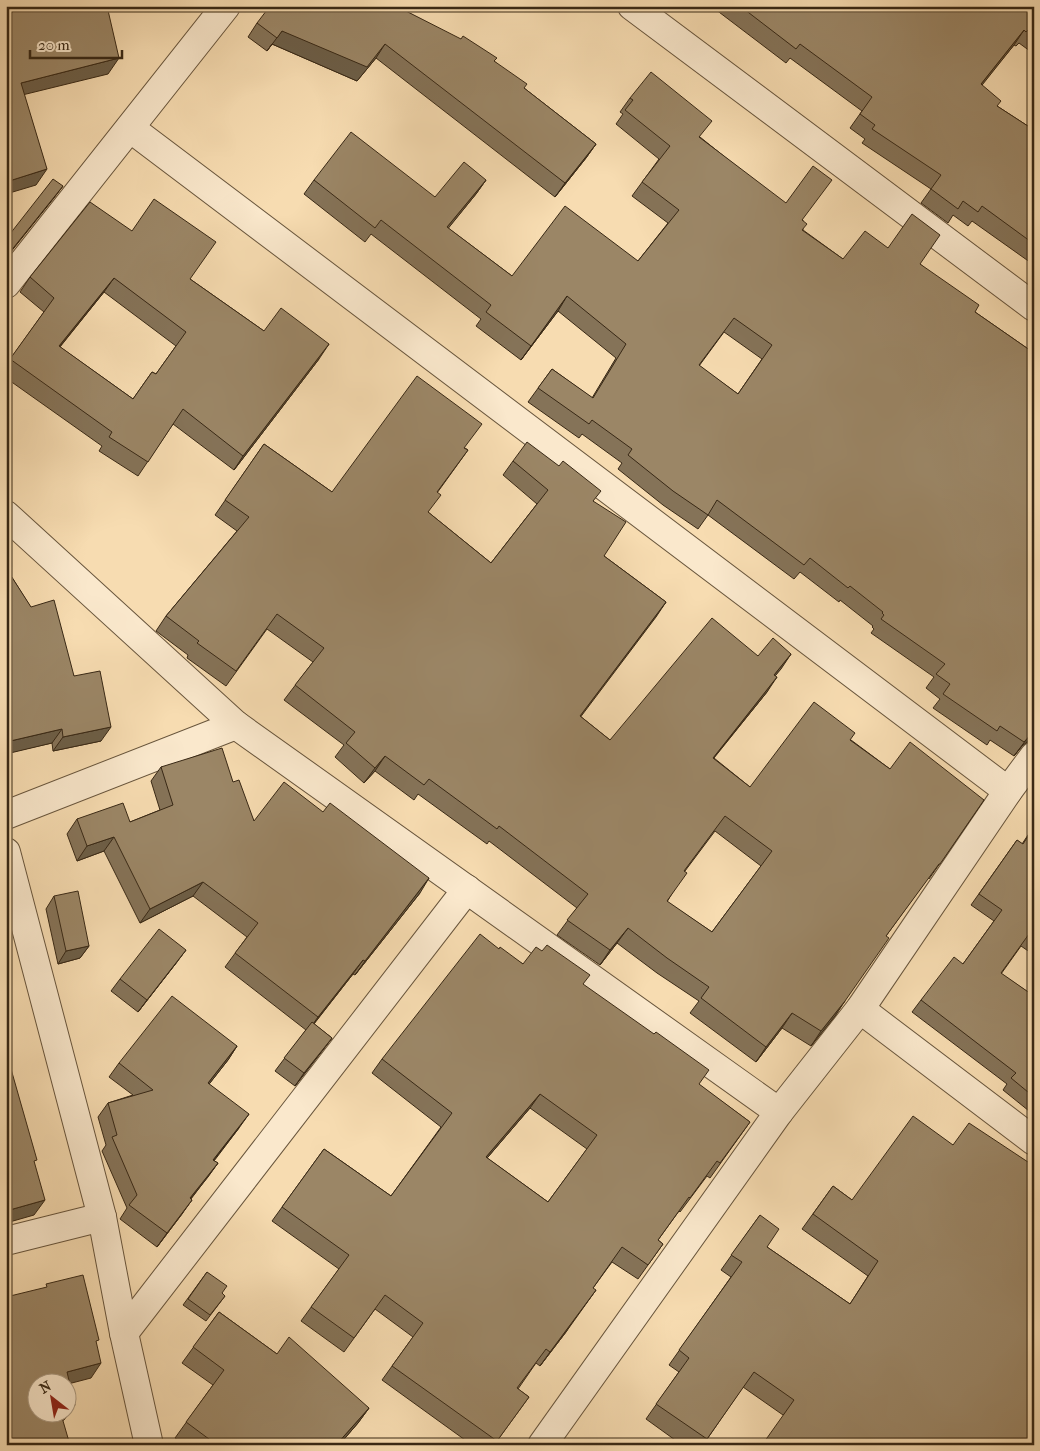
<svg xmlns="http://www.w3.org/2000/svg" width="1040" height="1451" font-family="'IM FELL French Canon',serif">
<rect width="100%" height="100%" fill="#f7dcb1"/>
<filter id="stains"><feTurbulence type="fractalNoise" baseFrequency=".004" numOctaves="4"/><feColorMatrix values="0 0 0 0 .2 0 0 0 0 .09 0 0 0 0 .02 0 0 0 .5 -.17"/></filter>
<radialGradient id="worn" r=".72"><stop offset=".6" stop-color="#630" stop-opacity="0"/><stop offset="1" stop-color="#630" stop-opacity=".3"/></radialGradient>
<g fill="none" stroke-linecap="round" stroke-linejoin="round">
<g stroke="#68553c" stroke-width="30">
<g id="minor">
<polyline points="632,6 1034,307"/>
<polyline points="130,128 1008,791"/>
<polyline points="6,284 226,6"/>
<polyline points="6,515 236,725 779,1112"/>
<polyline points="6,815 236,725"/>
<polyline points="6,852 102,1217 124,1333 149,1445"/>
<polyline points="860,1009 1034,1141"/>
<polyline points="6,1241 102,1217"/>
<polyline points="124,1333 467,889"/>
<polyline points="542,1445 779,1112 860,1009 1008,791 1034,756"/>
</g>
</g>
<use href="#minor" stroke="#fae8cc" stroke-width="28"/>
</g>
<g fill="#857358" stroke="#382815" fill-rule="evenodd">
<polygon points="405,6 402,9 494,61 524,88 596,144 586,158 555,197 376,58 357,81 272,44 267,51 248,37 257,23"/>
<polygon points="711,6 1034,6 1034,54 1019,43 1016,46 1014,45 981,85 997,106 1034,130 1034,265 972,221 968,226 953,215 948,223 921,203 931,189 862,143 865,139 850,128 862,111 790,58 786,63"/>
<path d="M630,98L700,137L803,220V230L843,259L888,248L920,264L975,312L1034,353V740L1027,742L1022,746L1014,756L990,740L987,745L933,708L940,699L926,688L934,677L871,633L874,629L872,627L873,626L840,600L839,602L800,572L794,579L708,515L698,529L663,505L618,469L622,463L582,434L579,438L528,402L552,369L592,398L616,358L558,311L521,360L476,326L481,319L371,234L365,242L304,194L314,180L435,197L486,180L476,194L448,228L512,276L638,261L668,223L632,196L659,159L616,124L623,114L620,112ZM724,332L762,359L738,394L699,366Z"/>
<path d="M30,277L190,279L264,331L319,359L234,470L173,424L138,476L99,451L102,446L6,378V365L44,312L20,292ZM104,292L176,346L156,374L152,372L133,399L60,347Z"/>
<path d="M264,444L332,492L465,448L468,450L437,493L428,512L491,563L537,504L503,475L513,461L594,502L604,556L666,602L580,716L610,740L758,656L791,654L775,676L767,692L714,758L750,787L851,740L890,769L984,800L929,879L928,878L886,936L835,1016L811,1046L782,1028L756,1062L690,1013L699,1001L657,973L617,943L600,965L557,935L577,908L489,841L487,844L418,794L414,800L375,771L364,783L335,757L344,745L284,700L313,662L267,629L226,686L187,658L188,655L156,631L166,616L237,531L215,515ZM715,831L761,866L712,932L667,902L685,871Z"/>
<polygon points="6,568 74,676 101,741 53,751 52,743 7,753"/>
<polygon points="161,767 233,782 254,821 420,893 355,975 353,974 314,1024 332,1038 295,1086 275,1071 306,1030 225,967 247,937 193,896 140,923 104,851 77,861 67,834 77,819 130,822 160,810 151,781"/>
<polygon points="1034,826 1034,955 1021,946 1001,974 1034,996 1034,1115 1003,1090 1007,1084 912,1012 921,1000 963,964 994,921 971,905 1017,840 1022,844"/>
<polygon points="54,896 89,946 80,958 58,964 46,909"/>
<path d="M499,949L523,964L583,985L699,1085L750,1122L710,1178L707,1176L680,1212L679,1211L658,1240L663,1244L638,1279L612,1262L593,1288L566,1332L540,1366L536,1363L518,1389L529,1397L494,1445H472L382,1380L413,1337L375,1309L344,1352L301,1321L339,1269L272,1221L324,1149L391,1196L441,1127L372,1073L382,1059ZM530,1108L587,1149L548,1202L487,1158Z"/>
<polygon points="177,962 138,1012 111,991 120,979"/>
<polygon points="237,1046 228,1060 209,1084 239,1128 214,1161 218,1163 191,1199 182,1214 157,1247 120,1219 127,1208 102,1151 106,1145 98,1117 108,1103 133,1095 109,1077 119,1063"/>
<polygon points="953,1145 1034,1166 783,1415 743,1387 703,1445 682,1445 646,1419 679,1372 669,1365 731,1277 721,1270 760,1215 767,1247 850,1304 868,1276 802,1229 833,1186 852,1200"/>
<polygon points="207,1272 222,1293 225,1296 206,1321 183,1305"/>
<polygon points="219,1312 277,1354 369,1408 358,1423 339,1445 185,1445 175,1438 213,1385 182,1363"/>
</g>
<g fill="#6c5e47" stroke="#382815">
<polygon points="1024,30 1014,45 971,99 981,84"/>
<polygon points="282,31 385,44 376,58 357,81 272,44 267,51"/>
<polygon points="119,58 108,74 10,98 21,83"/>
<polygon points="596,144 586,158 555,197 565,183"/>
<polygon points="47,169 36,185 6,194 6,182"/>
<polygon points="486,180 476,194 438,241 447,227"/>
<polygon points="63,186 54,198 6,258 6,257"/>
<polygon points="114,278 104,292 49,360 59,346"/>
<polygon points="567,296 558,311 521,360 531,346"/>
<polygon points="329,344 319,359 234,470 243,456"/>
<polygon points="666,602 656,617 570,731 580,716"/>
<polygon points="791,654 781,669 764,689 774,675"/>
<polygon points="777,677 767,692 702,772 713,758"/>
<polygon points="111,727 101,741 53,751 63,737"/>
<polygon points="62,729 52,743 6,754 6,742"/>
<polygon points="1034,731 1033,741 1027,742 1022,746 1014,756 1032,732"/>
<polygon points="385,756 375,771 364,783 375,768"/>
<polygon points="114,837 104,851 77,861 87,846"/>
<polygon points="429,878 420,893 355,975 365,961"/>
<polygon points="203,882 193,896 140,923 150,909"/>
<polygon points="628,928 617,943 600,965 610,950"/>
<polygon points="89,946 80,958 58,964 66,951"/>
<polygon points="186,950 177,962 138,1012 147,1000"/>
<polygon points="363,960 353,974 308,1031 318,1017"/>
<polygon points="845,1001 835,1016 811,1046 821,1031"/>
<polygon points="792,1013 782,1028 756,1062 766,1047"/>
<polygon points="332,1038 323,1050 295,1086 304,1073"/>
<polygon points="237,1046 228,1060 199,1097 208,1083"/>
<polygon points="540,1094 530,1108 476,1171 486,1157"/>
<polygon points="249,1114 239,1128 203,1174 213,1160"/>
<polygon points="218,1163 208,1177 180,1212 190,1198"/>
<polygon points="45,1200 34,1215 6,1223 6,1211"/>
<polygon points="192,1200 182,1214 157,1247 167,1233"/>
<polygon points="596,1290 566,1332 540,1366 550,1352"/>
<polygon points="101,1363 91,1378 68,1384 67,1372"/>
<polygon points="75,1405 64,1420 49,1424 57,1414 68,1414 68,1407"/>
<polygon points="369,1408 358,1423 339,1445 336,1445"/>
</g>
<g fill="#9b8666" stroke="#382815" fill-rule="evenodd">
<polygon points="6,6 107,6 119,58 21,83 47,169 6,182"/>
<polygon points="270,6 404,6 402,9 461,39 463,36 497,58 494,61 527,84 524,88 596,144 565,183 385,44 367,67 282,31 277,38 257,23"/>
<polygon points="740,6 1034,6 1034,33 1029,29 1026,32 1024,30 981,84 1001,101 997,106 1034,130 1034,244 982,206 978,212 963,201 958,209 931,189 941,175 872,129 875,125 860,114 872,97 800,44 796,49"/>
<path d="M651,72L712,121L699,137L786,203L813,166L832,180L802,220L807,224L802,230L843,259L865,231L888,248L912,214L940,235L920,264L979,305L975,312L1034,353V731L1024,742L1000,726L997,731L943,694L950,684L936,674L945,664L881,619L884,615L882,613L883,612L850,586L848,588L810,558L804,565L717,500L708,515L673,491L628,455L632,449L592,420L589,424L538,388L552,369L593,398L626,344L567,296L531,346L486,312L491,305L381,220L375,228L314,180L351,132L435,197L464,162L486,180L447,227L512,276L565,206L638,261L679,210L642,182L670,146L625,110L633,100L630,98ZM734,318L772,345L738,394L699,365Z"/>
<polygon points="53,179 63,186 6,257 6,239"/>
<path d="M154,199L216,242L190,279L264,331L281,308L329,344L243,456L183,409L148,462L109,437L112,432L10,359L54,298L30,277L90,202L132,231ZM114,278L186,332L156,374L152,372L133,399L59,346Z"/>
<path d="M417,376L482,424L464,448L468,450L437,492L441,495L428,512L491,563L548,490L513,461L527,442L559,466L563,461L601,491L593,501L626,522L604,556L666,602L580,716L610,740L712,618L758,656L773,638L791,654L774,675L777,677L713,758L750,787L814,702L855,733L850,740L890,769L910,742L984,800L940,864H939L886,936L889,938L845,1001L821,1031L792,1013L766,1047L701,998L709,987L667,958L628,928L610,950L567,920L588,894L499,826L497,829L429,779L424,785L385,756L375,768L346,743L355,732L295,685L324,648L277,614L236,671L197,643L199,641L166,616L249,517L225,500L264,444L332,492ZM725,816L772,851L712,932L667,901L687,873L684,871Z"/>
<polygon points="6,568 31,607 54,600 74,676 100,671 111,727 63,737 62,729 6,742"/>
<polygon points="6,746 10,768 6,768"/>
<polygon points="222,748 233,782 239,780 254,821 284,782 323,812 330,803 429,878 365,961 363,960 318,1017 235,953 258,923 203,882 150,909 114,837 87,846 77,819 123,803 130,822 173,805 161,767"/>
<polygon points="1034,827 1034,937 1029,934 1001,973 1034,996 1034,1097 1011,1078 1016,1073 921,1000 954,957 963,964 1002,910 979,894 1017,840 1023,844"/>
<polygon points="78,891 89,946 66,951 54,896"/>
<polygon points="159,929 186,950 147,1000 120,979"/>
<path d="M480,934L499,949L500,947L523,964L536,947L542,951L547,945L590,975L583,984L654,1034L656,1032L709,1070L699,1084L750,1122L720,1163L717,1161L690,1198L689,1197L658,1240L663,1244L648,1265L622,1247L593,1288L596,1290L576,1317L550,1352L546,1349L517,1388L529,1397L497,1441L392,1366L423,1323L385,1295L354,1338L311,1307L349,1255L282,1207L324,1149L391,1196L452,1113L382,1059ZM540,1094L597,1135L548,1202L486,1157Z"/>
<polygon points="172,996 237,1046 208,1083 249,1114 213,1160 218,1163 190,1198 192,1200 167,1233 129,1205 137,1195 112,1137 117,1135 108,1103 153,1090 119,1063"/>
<polygon points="312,1022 332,1038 304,1073 284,1058"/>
<polygon points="9,1062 37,1160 34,1161 45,1200 6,1211 6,1063"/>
<polygon points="913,1116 953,1145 969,1123 1034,1166 1034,1445 762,1445 794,1400 754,1372 707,1439 656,1404 689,1358 679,1350 742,1262 731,1255 760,1215 779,1229 767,1247 850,1304 878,1261 813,1214 833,1186 852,1200"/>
<polygon points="207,1272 227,1286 222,1293 225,1296 210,1315 188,1299"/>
<polygon points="83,1275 99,1340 96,1341 101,1363 67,1372 75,1405 68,1407 68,1384 38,1384 38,1414 61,1414 70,1445 15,1445 14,1442 6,1444 6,1297 47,1287 46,1284"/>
<polygon points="219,1312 277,1354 289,1337 369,1408 336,1445 217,1445 186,1422 224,1370 193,1347"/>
</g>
<rect width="1040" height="1451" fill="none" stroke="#f7dcb1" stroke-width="25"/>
<rect x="8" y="8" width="1025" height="1436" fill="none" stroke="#382815" stroke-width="2.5"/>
<rect x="12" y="12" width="1015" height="1426" fill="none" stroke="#382815"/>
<g transform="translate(52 1398) rotate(329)"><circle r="24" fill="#fae8cc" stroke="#ac9b83"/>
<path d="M0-4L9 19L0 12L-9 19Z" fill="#8f2418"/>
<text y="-8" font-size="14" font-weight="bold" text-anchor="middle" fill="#382815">N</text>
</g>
<path d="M30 50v8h92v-8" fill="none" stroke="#382815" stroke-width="2.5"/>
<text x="38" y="50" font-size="15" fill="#382815" stroke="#fae8cc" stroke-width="4" paint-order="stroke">20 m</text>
<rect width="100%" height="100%" filter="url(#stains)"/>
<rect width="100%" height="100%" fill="url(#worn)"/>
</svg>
